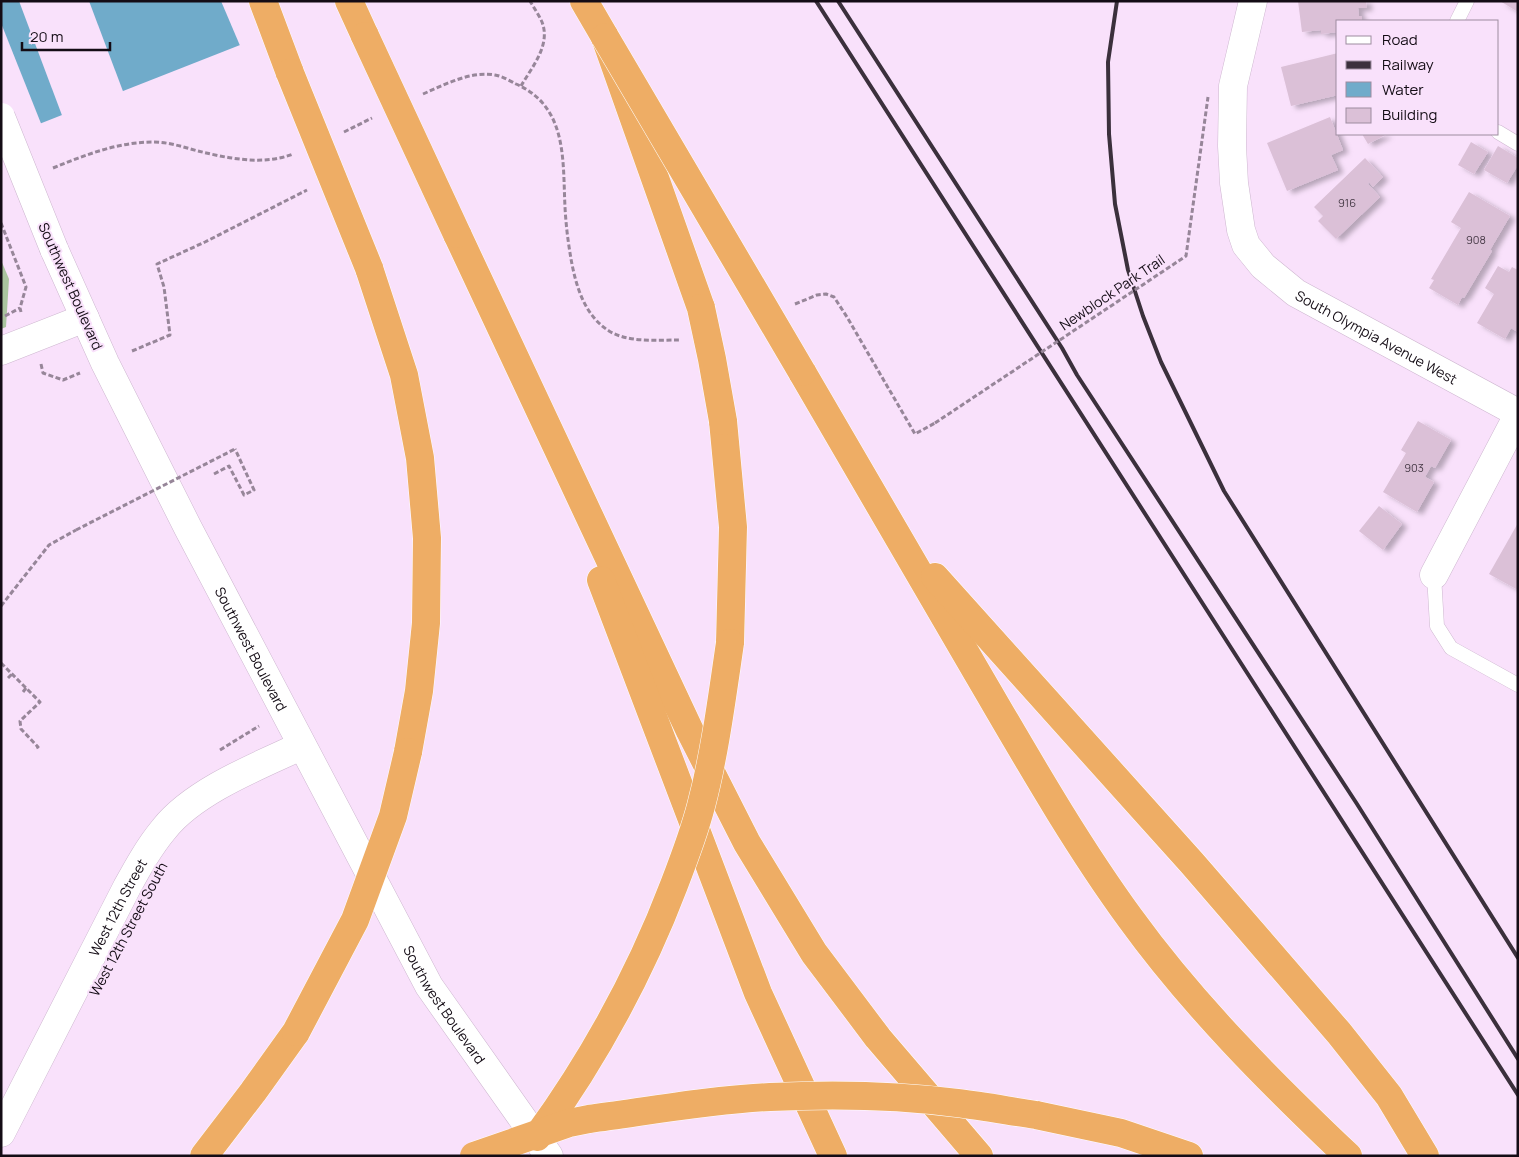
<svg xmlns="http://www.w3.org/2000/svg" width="1519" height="1157" font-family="Manrope,sans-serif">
<defs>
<filter id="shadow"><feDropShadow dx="5.5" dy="3" stdDeviation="2.5" flood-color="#0004"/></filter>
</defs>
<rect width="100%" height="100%" fill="#f9e1fb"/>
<polygon fill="#aac49f" points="1,260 9,279 6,327 1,329"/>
<polygon fill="#70abca" points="1,1 352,1 1,139"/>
<g fill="#f9e1fb">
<polygon points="19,1 89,1 124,94 63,118"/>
<polygon points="221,1 355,1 353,4 241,48"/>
<polygon points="1,23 42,126 1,142"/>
</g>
<g fill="#dbc0d7" filter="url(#shadow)">
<polygon points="1298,1 1366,1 1367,8 1358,8 1359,16 1362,16 1362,21 1338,21 1338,32 1321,34 1321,30 1302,32"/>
<polygon points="1500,1 1518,1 1518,12"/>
<polygon points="1338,53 1338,95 1291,106 1281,67"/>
<polygon points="1330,117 1343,150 1331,155 1338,170 1287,191 1267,143"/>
<polygon points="1362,134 1387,134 1368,144"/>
<polygon points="1471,142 1488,152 1474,174 1458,165"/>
<polygon points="1498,146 1518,158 1518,165 1507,183 1484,170"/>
<polygon points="1365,158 1383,177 1373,187 1369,182 1368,184 1380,197 1336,239 1318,221 1323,216 1314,207"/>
<polygon points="1469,192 1510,216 1490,250 1492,251 1464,298 1462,297 1458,305 1429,288 1434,280 1431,279 1461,228 1451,222"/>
<polygon points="1498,266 1509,272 1512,267 1518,270 1518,332 1511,328 1505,339 1477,323 1494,294 1485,288"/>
<polygon points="1418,421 1451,440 1435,468 1431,466 1425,477 1434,482 1417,512 1383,492 1406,453 1401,450"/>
<polygon points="1379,506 1402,524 1383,550 1359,531"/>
<polygon points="1518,523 1518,590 1489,574"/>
</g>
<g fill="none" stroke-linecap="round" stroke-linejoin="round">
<g stroke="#ceb7d0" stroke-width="15">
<g id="lane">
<polyline points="1457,21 1467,1"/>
<polyline points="1498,132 1518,144"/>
<polyline points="1434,575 1437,626 1451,648 1518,685"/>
</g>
</g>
<g stroke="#ceb7d0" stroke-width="29">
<g id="street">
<path id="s1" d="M1253,1L1233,86L1232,146L1234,183L1241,230L1246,245L1263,266L1296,293L1518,413"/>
<polyline points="1434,575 1518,415"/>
</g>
</g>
<g stroke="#ceb7d0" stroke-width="29">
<g id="secondary">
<path id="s2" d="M54,249L105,363L188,528L429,986L549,1156"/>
<polyline points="1,351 85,318"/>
<path id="s3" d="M1,1133L127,887C138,867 149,847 164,829C194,791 258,766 301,746"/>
</g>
</g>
<g stroke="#fff" stroke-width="29">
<g id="highway">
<polyline points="263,1 290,73"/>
<polyline points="349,1 365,36"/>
<polyline points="584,1 605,37 701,308"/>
<polyline points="457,234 690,731 747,843 814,953 878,1038 979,1156"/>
<polyline points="369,268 404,375 420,458 427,538 426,623 419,691 408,752"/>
<path d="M802,372C861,473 920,574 979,676C1027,758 1074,841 1130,918C1193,1005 1270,1082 1348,1156"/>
<polyline points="723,421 733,527 730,643"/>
<polyline points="935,577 1192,863 1339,1033 1389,1096 1425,1156"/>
<polyline points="601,580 758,993 833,1156"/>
<polyline points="1036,1115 1121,1133 1189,1156"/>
<polyline points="204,1156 253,1092 296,1032"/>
</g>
</g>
<g stroke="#978699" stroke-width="3" stroke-dasharray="5 2.5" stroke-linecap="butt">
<path d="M521,86C532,67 551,45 542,22C539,15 534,8 530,1"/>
<path d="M423,94C446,84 470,71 495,75C502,76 510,81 516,84C573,109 561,171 566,221C567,234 569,247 571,259C576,286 584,315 609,331C629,343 657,340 680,340"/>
<polyline points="344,132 372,118"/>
<path d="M53,168C85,155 118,142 153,142C169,142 183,147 198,151C227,158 263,166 293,154"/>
<polyline points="1,223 26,287 20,308 21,312"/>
<polyline points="795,304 817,295 826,294 834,297 847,317 915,434 935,423"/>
<polyline points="5,316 20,308"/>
<polyline points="132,351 170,335 164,287 157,264 205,242 307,190"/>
<polyline points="41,364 43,373 63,380 80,373"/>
<polyline points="214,474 229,466 244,495 254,490 235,449"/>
<polyline points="1,606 49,545 76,530"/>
<polyline points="1,663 40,702 20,721 21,729 38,747 34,749"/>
<polyline points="8,678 12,674"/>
<polyline points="23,692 26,688"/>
<polyline points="220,750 259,726"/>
</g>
<use href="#lane" stroke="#fff" stroke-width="14"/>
<use href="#street" stroke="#fff" stroke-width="28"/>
<use href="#secondary" stroke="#fff" stroke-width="28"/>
<use href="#highway" stroke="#eead65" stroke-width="28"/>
<g stroke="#3b303c" stroke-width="4">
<polyline points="816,1 1518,1095"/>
<polyline points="838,1 1062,348 1077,375 1357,804 1518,1059"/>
<polyline points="1117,1 1108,62 1109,134 1115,204 1128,270 1143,316 1161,362 1224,491 1518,958"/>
</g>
<g stroke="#ceb7d0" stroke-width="29" stroke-linecap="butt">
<polyline id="secondary-bridge" points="1,117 54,249"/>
</g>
<g stroke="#fff" stroke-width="29" stroke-linecap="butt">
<g id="highway-bridge">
<polyline points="365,36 457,234"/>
<polyline points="605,37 802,372"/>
<polyline points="290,73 369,268"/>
<polyline points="701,308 712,359 723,421"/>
<polyline points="296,1032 355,920 393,816 408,752"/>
<path d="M537,1137C595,1057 639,977 674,885C684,859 694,833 701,806C715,753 722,697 730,643"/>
<path d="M474,1156L569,1123L589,1119C649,1111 710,1100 770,1097C831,1094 896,1095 957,1103C983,1106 1009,1111 1036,1115"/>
</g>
</g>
<g stroke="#978699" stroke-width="3" stroke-dasharray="5 2.5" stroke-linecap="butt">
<polyline points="935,423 1186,256 1208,97"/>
<polyline points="76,530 235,449"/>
</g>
<use href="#secondary-bridge" stroke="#fff" stroke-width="28"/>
<use href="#highway-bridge" stroke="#eead65" stroke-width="28"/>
</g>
<g text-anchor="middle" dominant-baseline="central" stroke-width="4" stroke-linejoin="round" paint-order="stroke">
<g font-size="11" fill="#463946">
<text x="1347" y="202">916</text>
<text x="1476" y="239">908</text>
<text x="1414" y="467">903</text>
</g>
<g font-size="14" fill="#140c15" stroke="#f9e1fb">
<text transform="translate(71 286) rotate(66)">Southwest Boulevard</text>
<text transform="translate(1112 292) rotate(-34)">Newblock Park Trail</text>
<text stroke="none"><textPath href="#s1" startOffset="409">South Olympia Avenue West</textPath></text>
<text stroke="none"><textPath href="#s2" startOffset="446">Southwest Boulevard</textPath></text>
<text stroke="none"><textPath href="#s3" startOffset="254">West 12th Street</textPath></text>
<text transform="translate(128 929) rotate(-62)">West 12th Street South</text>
<text stroke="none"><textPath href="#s2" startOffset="851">Southwest Boulevard</textPath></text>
</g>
</g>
<rect width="1519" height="1157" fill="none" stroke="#140c15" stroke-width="5"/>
<rect x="1336" y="20" width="162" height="115" fill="#f9e1fb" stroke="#9d8c9f"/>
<rect x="1346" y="36" width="25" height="8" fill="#ffffff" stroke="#9d8c9f"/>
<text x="1382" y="45" font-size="15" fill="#140c15">Road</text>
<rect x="1346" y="61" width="25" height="8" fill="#3b303c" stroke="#9d8c9f"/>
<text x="1382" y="70" font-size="15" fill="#140c15">Railway</text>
<rect x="1346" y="82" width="25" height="15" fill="#70abca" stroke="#9d8c9f"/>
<text x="1382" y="95" font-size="15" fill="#140c15">Water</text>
<rect x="1346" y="108" width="25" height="15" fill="#dbc0d7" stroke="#9d8c9f"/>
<text x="1382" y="120" font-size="15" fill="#140c15">Building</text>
<path d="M22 42v8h88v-8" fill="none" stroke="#140c15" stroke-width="2.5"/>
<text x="30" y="42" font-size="15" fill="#140c15" stroke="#f9e1fb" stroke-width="4" paint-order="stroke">20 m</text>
</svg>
